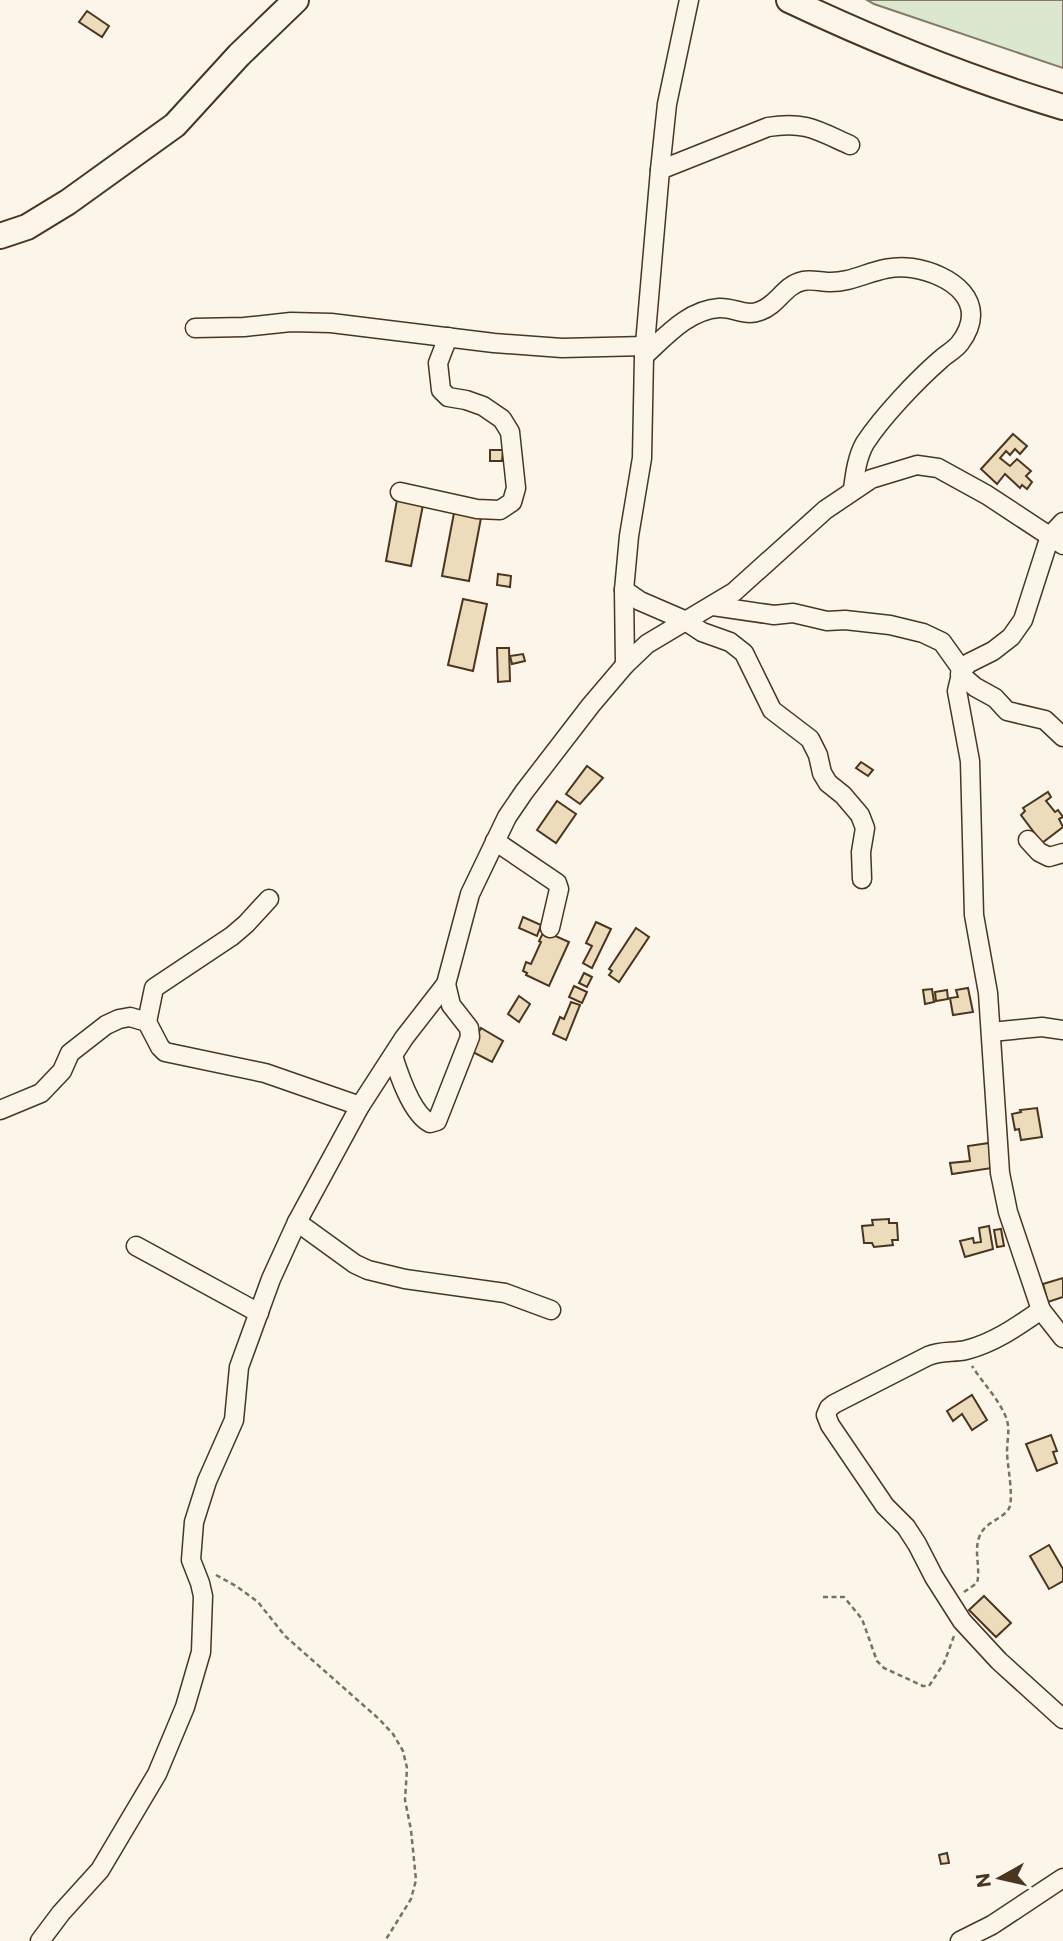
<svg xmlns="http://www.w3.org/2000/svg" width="1063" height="1941" font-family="Commissioner,sans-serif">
<rect width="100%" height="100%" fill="#fbf6e9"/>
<polygon fill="#dce7d0" stroke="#887966" stroke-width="2" points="867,0 1063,0 1063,68 874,4"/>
<g fill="#ecdcbc" stroke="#4a3520" stroke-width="2">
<polygon points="87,11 109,26 102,37 79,22"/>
<polygon points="1013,434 1027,446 1020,454 1015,449 1010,455 1006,451 1000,458 1010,466 1017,459 1031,471 1026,476 1032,482 1027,489 1022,485 1020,488 1005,474 997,484 981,469"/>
<polygon points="490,450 503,450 502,461 490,461"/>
<polygon points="397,500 423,505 411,566 386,561"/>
<polygon points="454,513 481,518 469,581 442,576"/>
<polygon points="498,574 511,576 510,587 497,585"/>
<polygon points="463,599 487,604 473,671 448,665"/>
<polygon points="497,648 509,648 510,681 498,682"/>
<polygon points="523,654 525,661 512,664 510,656"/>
<polygon points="861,762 873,770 868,776 856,768"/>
<polygon points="587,766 603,778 580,804 566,794"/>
<polygon points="1048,792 1051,797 1046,801 1055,812 1058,810 1063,817 1059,819 1063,827 1042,843 1021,815 1025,811 1023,808"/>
<polygon points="557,801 576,814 556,843 537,830"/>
<polygon points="523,917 541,925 537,936 519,928"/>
<polygon points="596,922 611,929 592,968 583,963 592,946 586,943"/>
<polygon points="636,928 649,937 619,982 609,975 612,971 609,969"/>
<polygon points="544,931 569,942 549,986 526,975 527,973 523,971 526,962 531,964 541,942 539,941"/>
<polygon points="584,973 592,977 587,987 579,983"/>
<polygon points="574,986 587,992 582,1003 569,997"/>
<polygon points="968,988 973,1012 953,1015 950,998 958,997 956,990"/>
<polygon points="932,989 934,1002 925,1004 923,990"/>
<polygon points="947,990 948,999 936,1001 935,992"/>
<polygon points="519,996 530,1004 519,1022 508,1014"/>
<polygon points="571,1002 580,1005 566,1040 553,1034 560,1017 564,1019"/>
<polygon points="481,1028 503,1041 492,1062 469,1050"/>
<polygon points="1037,1108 1042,1137 1021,1140 1019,1129 1015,1130 1012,1114 1021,1112 1020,1110"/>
<polygon points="989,1143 992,1168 952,1174 950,1163 970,1161 968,1146"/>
<polygon points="889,1219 889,1223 897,1223 898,1240 892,1240 893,1245 874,1247 872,1243 864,1243 862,1226 873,1225 872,1220"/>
<polygon points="989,1226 993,1249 965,1257 960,1241 973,1238 974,1243 981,1242 979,1228"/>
<polygon points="1001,1229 1004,1246 997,1247 994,1230"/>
<polygon points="1063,1278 1063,1297 1048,1302 1043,1284"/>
<polygon points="972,1395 987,1420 972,1430 962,1414 953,1421 947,1411"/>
<polygon points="1051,1435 1057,1451 1053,1452 1057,1463 1037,1471 1026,1444"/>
<polygon points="1049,1545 1063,1569 1063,1581 1049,1589 1030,1556"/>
<polygon points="984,1596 1011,1623 996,1637 969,1610"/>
<polygon points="947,1853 949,1863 941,1864 939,1855"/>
</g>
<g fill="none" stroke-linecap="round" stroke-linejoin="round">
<g stroke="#4a3520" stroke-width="21">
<g id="minor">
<path d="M660,170L768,127C805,121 817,130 850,145"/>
<polyline points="195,328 244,327 291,322 331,323 494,343 562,348 645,346"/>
<path d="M644,356C665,337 688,310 719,308C734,307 745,317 760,311C778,305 784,285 803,281C811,279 821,282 829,282C858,283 878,263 912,268C951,274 991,302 960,343C955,350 946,354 940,360C917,380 882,417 865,443C857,457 855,474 853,489"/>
<polyline points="400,492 477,509 500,510 512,502 516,488 510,432 502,419 483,406 466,400 448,397 441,390 438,363 448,337"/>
<polyline points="1063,522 1050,536 1023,620 1011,637 993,651 969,663 962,670 957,691 970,761 974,915 988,993 1000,1173 1008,1212 1041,1310 1063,1338"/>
<polyline points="624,590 640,601 684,620 702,632 730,642 744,653 772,710 810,739 818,755 822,773 828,783 843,795 860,815 865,828 861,852 862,879"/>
<polyline points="713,606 774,615 793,613 827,621 845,620 890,625 923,633 942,642 962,670"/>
<polyline points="625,665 624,590 629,536 642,458 644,356 660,170 667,104 689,0"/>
<polyline points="960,674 975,687 995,698 1007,711 1045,720 1063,737"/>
<polyline points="1028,840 1039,852 1049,857 1063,853"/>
<polyline points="495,841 557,883 559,889 550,928"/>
<polyline points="147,1022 154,988 232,936 246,924 269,899"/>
<polyline points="991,1032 1042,1027 1063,1030"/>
<path d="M393,1056C399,1075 412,1114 430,1123L437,1121L470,1037L469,1028L451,1005L446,984"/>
<polyline points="0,1110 41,1093 62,1071 70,1053 106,1025 119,1019 130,1017 147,1022 160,1047 165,1052 265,1073 360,1106"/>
<polyline points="297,1222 355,1264 368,1270 405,1279 505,1293 551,1310"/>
<polyline points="136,1246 259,1313"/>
<path d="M1041,1310C1018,1326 994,1343 966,1350C953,1353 941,1350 928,1356L834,1404L829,1408L826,1415L830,1425L885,1506L906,1527L917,1544L934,1577L962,1621L999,1661L1063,1719"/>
<polyline points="40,1941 61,1913 100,1870 157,1774 185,1707 201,1652 203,1596 200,1583 191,1560 194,1522 207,1481 234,1420 239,1367 271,1279 297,1222 360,1106 404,1038 446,984 470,894 507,817 524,792 591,705 625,665 647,644 734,592 825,510 871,479 917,465 938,468 987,495 1063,545"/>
<polyline points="960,1941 992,1925 1063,1878"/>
</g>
</g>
<g stroke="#4a3520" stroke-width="28">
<g id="highway">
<path d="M789,0C878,42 969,79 1063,107"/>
<polyline points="0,236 27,227 68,202 175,125 239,55 296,0"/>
</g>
</g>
<g stroke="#7f6f5c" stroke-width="2.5" stroke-dasharray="5 3.5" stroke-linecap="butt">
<polyline points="216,1575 236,1586 258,1602 285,1636 379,1719 393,1734 403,1751 407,1768 405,1800 411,1830 416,1880 411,1899 385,1941"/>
<path d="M964,1592L977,1583C981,1567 973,1551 980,1535C986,1522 1000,1520 1008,1510C1015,1502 1007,1464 1007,1452C1007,1438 1011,1428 1005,1415C997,1397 982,1382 972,1366"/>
<polyline points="823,1597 844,1597 862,1619 877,1661 884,1668 923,1686 929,1686 944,1663 954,1636"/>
</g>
<use href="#minor" stroke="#fbf6e9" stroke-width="18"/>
<use href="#highway" stroke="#fbf6e9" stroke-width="24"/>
</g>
<g transform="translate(1000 1878) rotate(262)" stroke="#fbf6e9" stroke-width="5" paint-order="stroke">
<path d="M0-5L12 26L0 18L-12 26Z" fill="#4a3520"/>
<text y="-10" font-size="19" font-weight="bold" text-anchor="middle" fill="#4a3520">N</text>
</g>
</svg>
